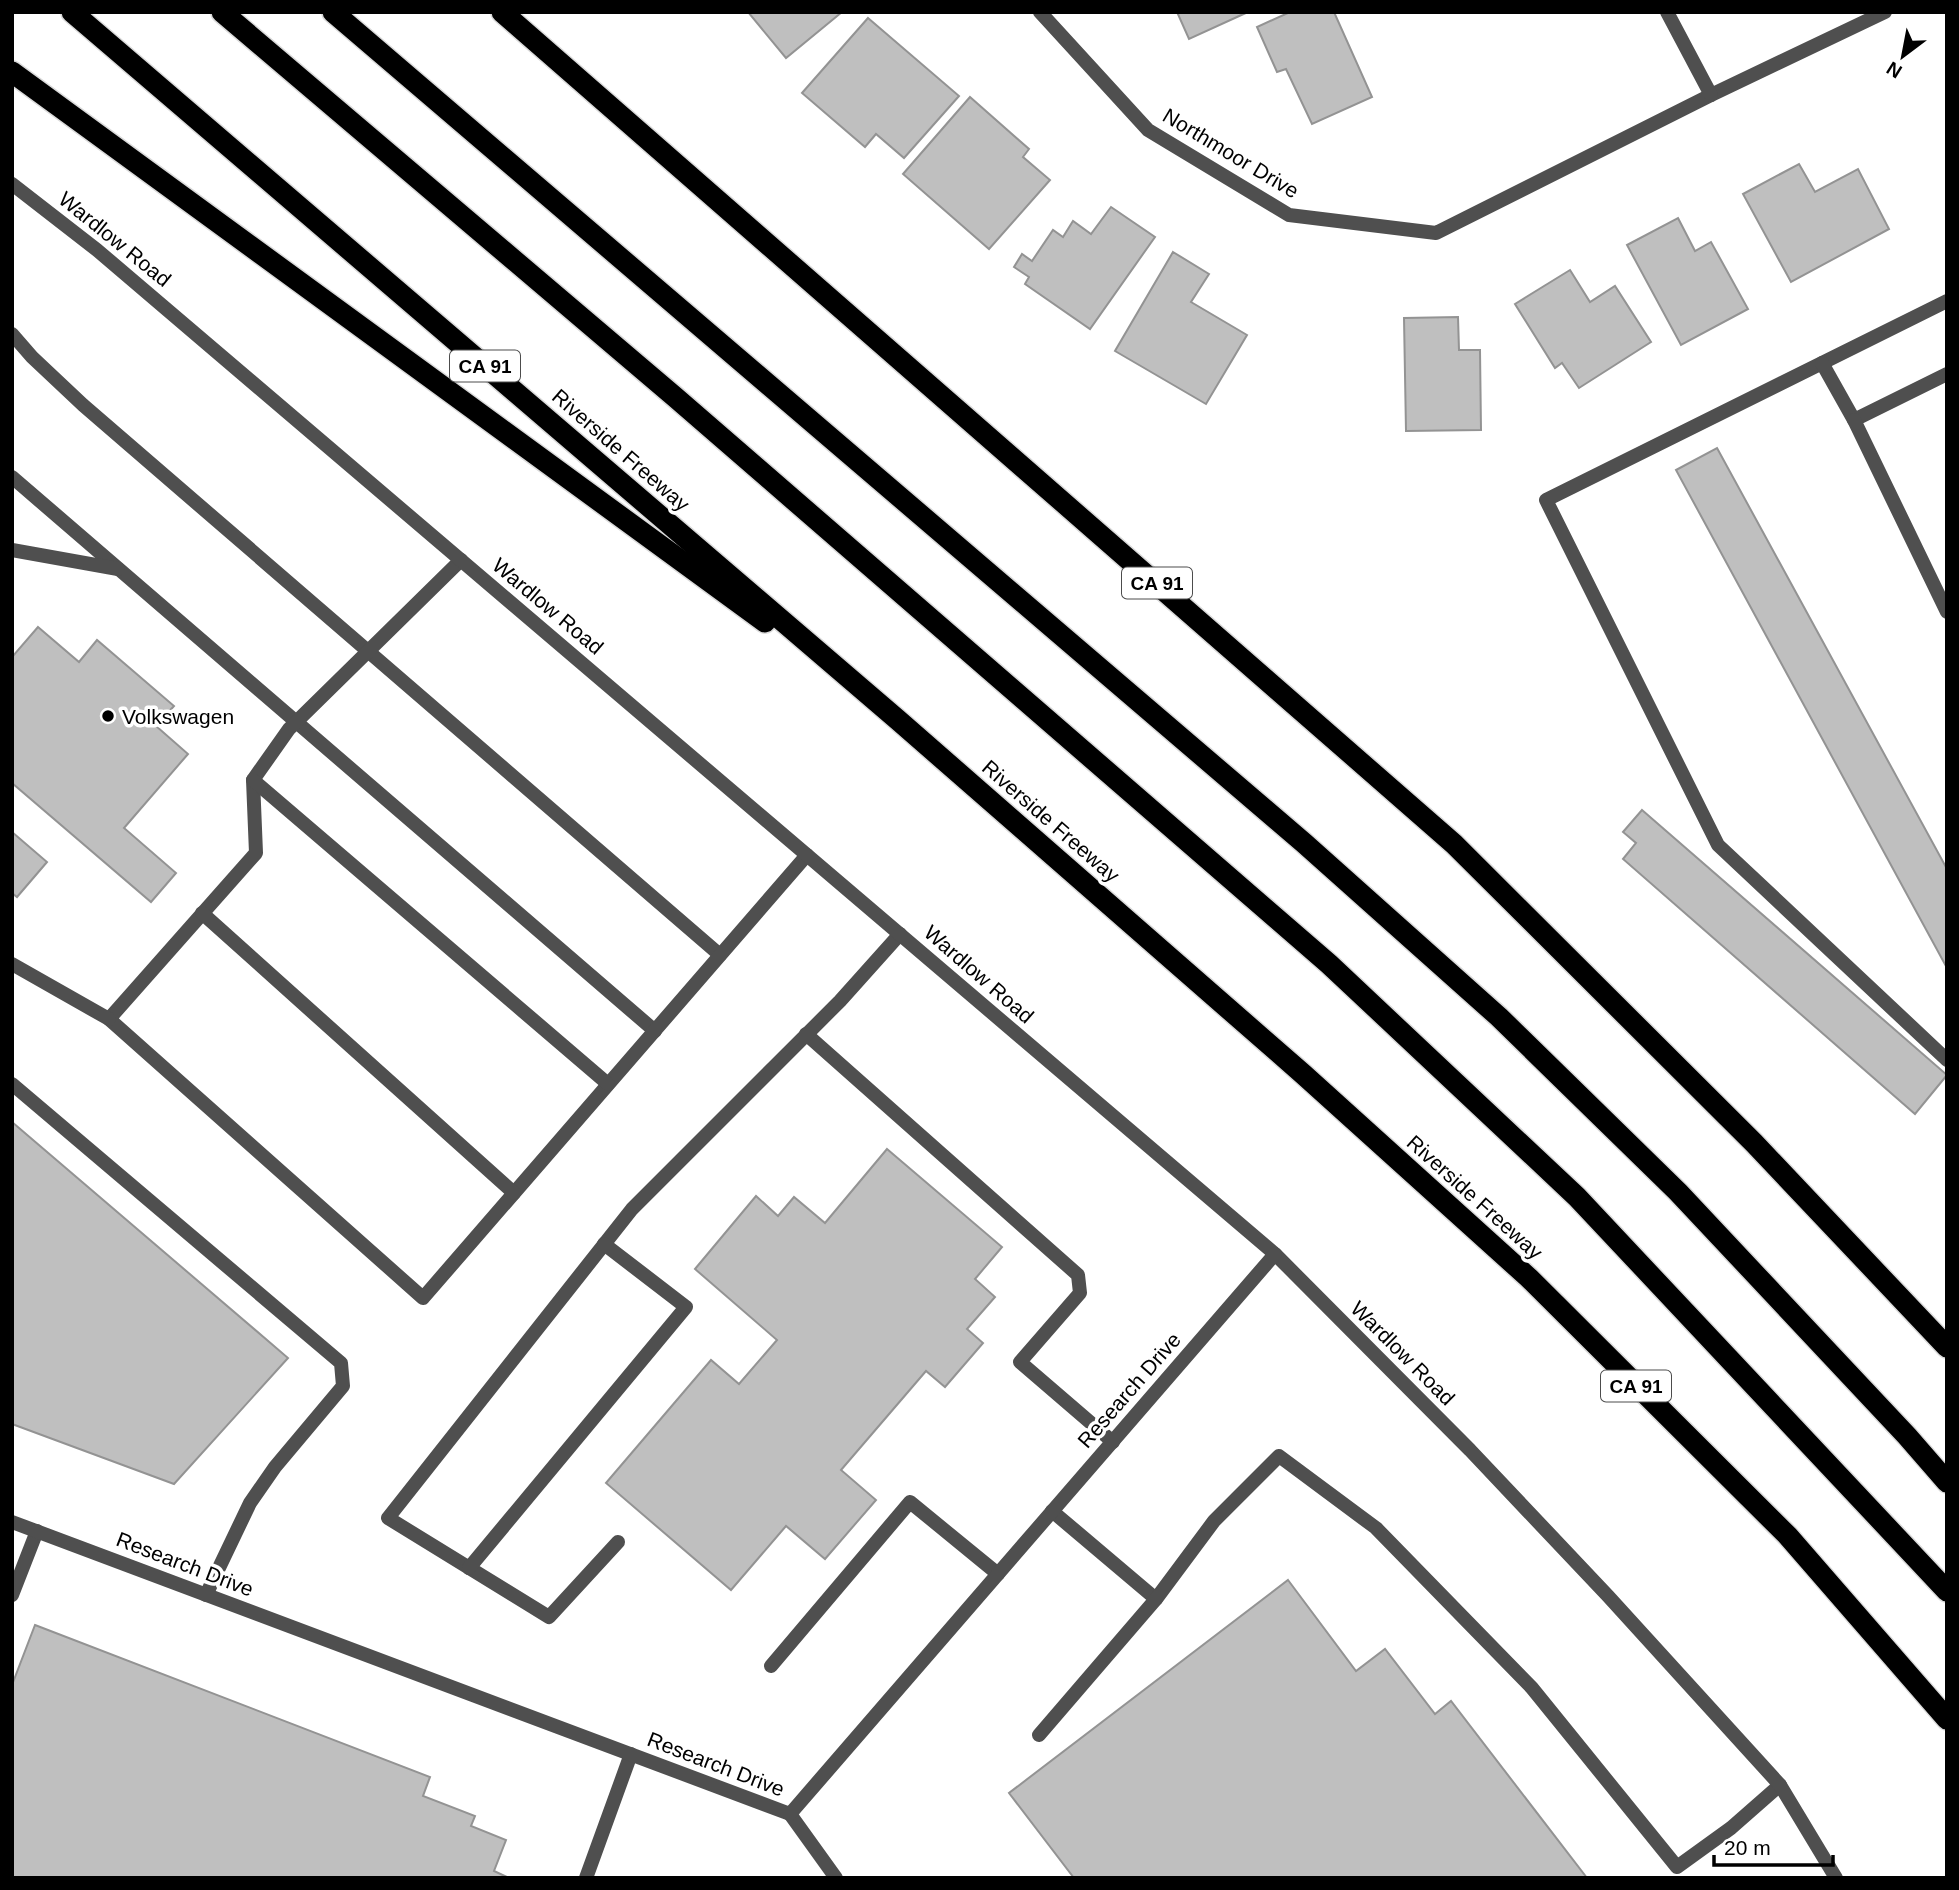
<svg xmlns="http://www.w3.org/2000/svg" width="1959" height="1890" font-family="Arial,sans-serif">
<rect width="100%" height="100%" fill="#fff"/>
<g fill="#bfbfbf" stroke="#939393" stroke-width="2">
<polygon points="748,12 842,12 786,58"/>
<polygon points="1177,12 1248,12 1189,39"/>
<polygon points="1290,12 1334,12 1372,97 1312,124 1286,69 1277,72 1257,27"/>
<polygon points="868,18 959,96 904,158 876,134 865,147 802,93"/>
<polygon points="970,97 1029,149 1023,157 1050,180 989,249 903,174"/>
<polygon points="1799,164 1815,192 1858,169 1889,229 1791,282 1743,194"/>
<polygon points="1111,207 1155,237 1090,329 1025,284 1029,277 1014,267 1022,254 1032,261 1053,230 1063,237 1073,221 1091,234"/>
<polygon points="1678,218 1695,251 1711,242 1748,309 1681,345 1627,245"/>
<polygon points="1173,252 1209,274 1191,302 1247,335 1206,404 1115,351"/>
<polygon points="1570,270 1590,302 1615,286 1651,342 1579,388 1562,363 1555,368 1515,304"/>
<polygon points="1458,317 1459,350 1480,350 1481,430 1406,431 1404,318"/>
<polygon points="1717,448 1947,869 1947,968 1676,470"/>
<polygon points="38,627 79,662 97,640 174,706 156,726 188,754 124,828 176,873 151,902 12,783 12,657"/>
<polygon points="1642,810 1947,1075 1915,1114 1623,859 1636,843 1623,832"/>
<polygon points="12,832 47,862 17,897 12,893"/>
<polygon points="12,1122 288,1358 174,1484 12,1424"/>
<polygon points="887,1149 1002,1247 975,1279 995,1297 967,1329 983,1343 945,1387 926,1371 841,1470 876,1500 825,1559 786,1526 731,1590 606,1483 711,1360 739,1384 777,1340 695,1269 756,1196 778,1216 794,1197 825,1223"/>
<polygon points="1288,1580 1356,1671 1385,1649 1435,1714 1451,1701 1587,1878 1074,1878 1009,1793"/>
<polygon points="35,1625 430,1777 423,1796 475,1816 471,1826 506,1840 494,1871 509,1878 12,1878 12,1685"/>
</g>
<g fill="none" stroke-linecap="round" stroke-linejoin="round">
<g stroke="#dbdbdb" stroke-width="24">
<g id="motorway">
<polyline points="72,12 898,720 1303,1074 1529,1278 1788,1536 1947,1719"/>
<polyline points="222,12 675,397 1329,964 1577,1197 1947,1591"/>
<polyline points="333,12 1304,843 1499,1017 1678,1192 1907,1436 1947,1482"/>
<polyline points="502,12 1454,844 1754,1143 1947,1347"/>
<polyline points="12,72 765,622"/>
</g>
</g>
<g stroke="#4f4f4f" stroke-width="14">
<polyline points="1947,301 1546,500 1718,845 1947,1060"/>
<polyline points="12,334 32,357 83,405 720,955"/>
<polyline points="1822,363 1854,420 1947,374"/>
<polyline points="1854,420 1947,612"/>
<polyline points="12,477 655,1031"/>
<polyline points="12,550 118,569"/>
<polyline points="461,560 289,729 253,780 256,853 109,1019 423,1298 807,855"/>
<polyline points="253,780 608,1084"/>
<polyline points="202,913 514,1193"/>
<polyline points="12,964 109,1019"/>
<polyline points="806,1034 1078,1275 1080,1293 1020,1362 1113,1442"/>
<polyline points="12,1084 341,1363 343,1386 275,1467 250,1503 206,1595"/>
<polyline points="1052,1511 1156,1599"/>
<polyline points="618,1542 549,1617 388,1518 632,1209 840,1001 900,934"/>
<polyline points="469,1568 686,1307 604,1244"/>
<polyline points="12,1595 37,1531"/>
<polyline points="771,1666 910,1502 998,1574"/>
<polyline points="1039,1735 1156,1599 1214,1521 1279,1456 1376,1528 1532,1688 1677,1867 1731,1828 1780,1785"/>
<polyline points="790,1814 836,1878"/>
<polyline points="586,1878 631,1754"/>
</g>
<g stroke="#4f4f4f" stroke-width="14">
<polyline points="1040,12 1148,130 1289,215 1436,233 1711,95 1885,12"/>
<polyline points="1667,12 1711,95"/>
<polyline points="12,184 97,250 1275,1254 1470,1450 1608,1596 1780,1785 1836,1878"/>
<polyline points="12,1522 790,1814 1275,1254"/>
</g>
<use href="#motorway" stroke="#000" stroke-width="21"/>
</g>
<circle fill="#000" stroke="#fff" stroke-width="2.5" cx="108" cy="716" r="7"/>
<g text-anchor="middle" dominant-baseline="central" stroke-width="7" stroke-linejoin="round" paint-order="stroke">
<g fill="#fff" stroke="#4c4c4c" stroke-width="2">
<rect x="450" y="350.5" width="70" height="31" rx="5"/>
<rect x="1122" y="567.5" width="70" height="31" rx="5"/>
<rect x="1601" y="1370.5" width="70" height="31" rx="5"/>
</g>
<g font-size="19" font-weight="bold" fill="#000">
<text x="485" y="366">CA 91</text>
<text x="1157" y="583">CA 91</text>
<text x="1636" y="1386">CA 91</text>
</g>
<g font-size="21" fill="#000" stroke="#fff">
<text transform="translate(1231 153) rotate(31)">Northmoor Drive</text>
<text transform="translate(115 239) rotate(39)">Wardlow Road</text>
<text transform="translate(621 450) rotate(41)">Riverside Freeway</text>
<text transform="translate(548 606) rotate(40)">Wardlow Road</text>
<text transform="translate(1051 821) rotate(41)">Riverside Freeway</text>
<text transform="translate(979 974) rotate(41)">Wardlow Road</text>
<text transform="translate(1475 1197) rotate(42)">Riverside Freeway</text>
<text transform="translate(1403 1353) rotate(45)">Wardlow Road</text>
<text transform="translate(1129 1390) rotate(-49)">Research Drive</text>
<text transform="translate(185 1564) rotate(21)">Research Drive</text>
<text transform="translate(716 1764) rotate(21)">Research Drive</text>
</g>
<g font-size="21" fill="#000" stroke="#fff" text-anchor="start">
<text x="122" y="716">Volkswagen</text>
</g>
</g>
<rect width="1959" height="1890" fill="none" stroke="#000000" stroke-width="28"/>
<g transform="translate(1903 56) rotate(212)" stroke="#ffffff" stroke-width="5" paint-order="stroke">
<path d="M0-5L12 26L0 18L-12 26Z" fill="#000000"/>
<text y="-10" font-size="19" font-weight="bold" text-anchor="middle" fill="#000000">N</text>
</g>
<path d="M1714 1855v10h119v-10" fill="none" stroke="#000000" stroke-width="3.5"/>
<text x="1724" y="1855" font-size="21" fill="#000000" stroke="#ffffff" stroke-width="5" paint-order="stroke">20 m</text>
</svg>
